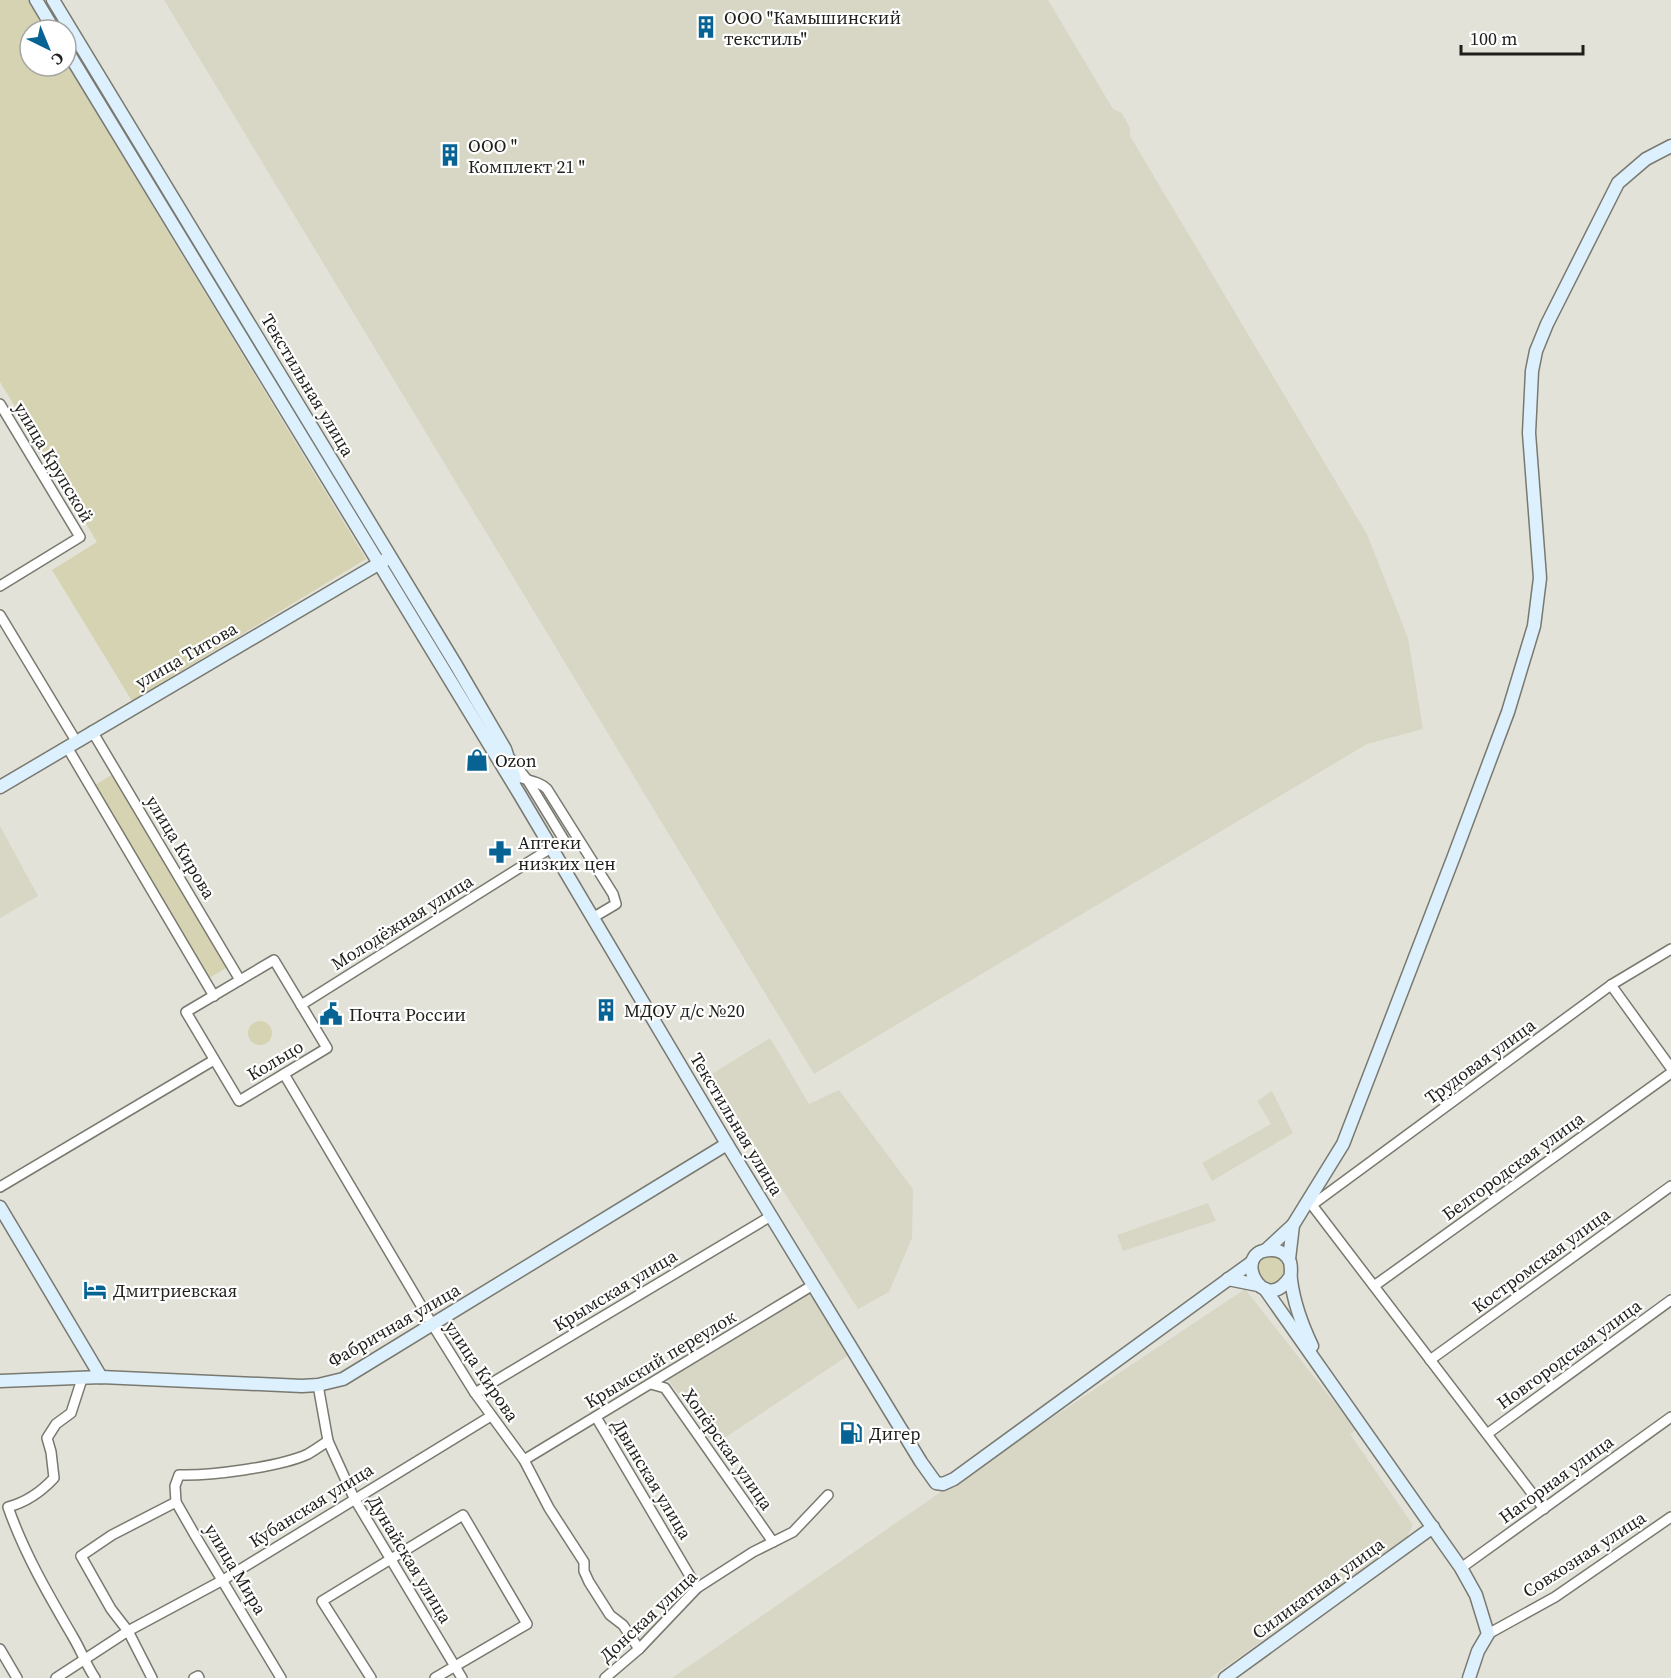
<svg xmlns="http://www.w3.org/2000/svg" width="1671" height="1678" font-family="'Source Serif 4',serif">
<rect width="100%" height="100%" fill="#e3e2d8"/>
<g fill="#d8d7c6">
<polygon points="164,0 1048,0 1113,109 1122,113 1130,128 1130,136 1367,534 1408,638 1423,729 1367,744 814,1074"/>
<polygon points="0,826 38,896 0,918"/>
<polygon points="770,1038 809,1104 839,1090 913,1189 912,1238 889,1292 858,1309 710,1075"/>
<polygon points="1272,1091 1293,1133 1212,1181 1202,1163 1271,1124 1257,1101"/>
<polygon points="1208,1203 1216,1221 1123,1251 1117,1235"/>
<polygon points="1245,1289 1356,1430 1350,1434 1413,1525 1407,1537 1210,1678 672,1678 945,1489"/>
<polygon points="811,1292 849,1355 714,1445 668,1379"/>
</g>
<g fill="#d6d3b3">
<polygon points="0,0 28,0 46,30 30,30 30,66 66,66 66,63 366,559 132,701 52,570 97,542 0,382"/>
<polygon points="113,774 228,967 209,978 95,785"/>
<circle cx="260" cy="1033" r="12"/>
<circle cx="1271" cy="1270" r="14"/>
</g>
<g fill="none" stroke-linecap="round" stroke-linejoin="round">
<g stroke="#797970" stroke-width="12">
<g id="street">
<polyline points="0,404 80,537 0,586"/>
<polyline points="0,615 76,741"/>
<polyline points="92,731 240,980"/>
<polyline points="67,747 214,996"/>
<polyline points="511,759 528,781 564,840"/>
<path d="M509,773C522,780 538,780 547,789L613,894L616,904L594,917"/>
<polygon points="274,960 327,1048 239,1101 186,1012"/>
<polyline points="1611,985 1671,1068"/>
<polyline points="301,1005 551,848"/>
<polyline points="284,1074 432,1324 475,1393 524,1460 549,1508 584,1562 584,1571 589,1582 610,1615 623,1625 639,1649"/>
<polyline points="0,1187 214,1060"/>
<polyline points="1309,1203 1312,1205 1544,1509"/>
<polyline points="1312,1205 1611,985 1671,949"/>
<polyline points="1374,1286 1671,1073"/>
<polyline points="1430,1360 1671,1186"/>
<path d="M82,1379L71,1413L56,1424L47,1438L51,1452L54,1478C41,1492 27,1502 8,1507C24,1553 48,1594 73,1637C81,1650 86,1665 95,1678"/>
<polyline points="651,1384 665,1388 773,1542"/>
<polyline points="318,1385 328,1441 354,1498 462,1678"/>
<polyline points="475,1393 771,1216"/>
<polyline points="596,1417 697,1588"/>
<polyline points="1487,1434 1671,1300"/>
<polyline points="524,1460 813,1285"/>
<polyline points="1461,1568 1671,1417"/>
<polyline points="1488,1634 1555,1597 1671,1517"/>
<polyline points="0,1649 17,1678"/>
<polyline points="56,1678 128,1631 223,1580 491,1416"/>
<polyline points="152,1678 128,1631 111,1609 81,1556 112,1535 176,1502"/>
<polyline points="194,1678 198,1676 199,1678"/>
<path d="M281,1678L196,1537L176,1502L175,1486L179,1475C210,1476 280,1467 308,1454C315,1450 322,1445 328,1441"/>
<polyline points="371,1678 322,1601 463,1515 527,1624 435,1678"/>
<polyline points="605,1678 639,1649 697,1588 753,1552 793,1532 828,1495"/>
</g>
</g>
<g stroke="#797970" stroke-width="15">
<g id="secondary">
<polyline points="36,0 54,30"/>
<polyline points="53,0 456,665 505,749 515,779"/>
<polyline points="66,49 520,795 727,1144 921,1462 936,1483 943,1484 954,1479 1252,1262"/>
<polyline points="0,787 385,560"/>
<polyline points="0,1207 101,1377"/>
<polyline points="1266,1250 1293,1225 1343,1144 1454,856 1508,712 1534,626 1540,578 1529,433 1532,371 1536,351 1547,324 1618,183 1646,159 1671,146"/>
<polyline points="1289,1259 1293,1225"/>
<path d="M1290,1277C1263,1319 1229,1249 1272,1250C1280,1250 1287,1255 1290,1262C1292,1269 1290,1274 1291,1280C1294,1304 1302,1325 1312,1346"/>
<polyline points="1228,1279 1258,1285"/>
<polyline points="1265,1289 1461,1568 1476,1595 1488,1634 1478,1651 1469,1678"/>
<polyline points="0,1381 101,1377 302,1386 318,1385 343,1379 727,1144"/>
<polyline points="1225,1678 1433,1527"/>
</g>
</g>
<use href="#street" stroke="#fff" stroke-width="9"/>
<use href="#secondary" stroke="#dcf0fe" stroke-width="12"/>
</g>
<defs>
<g id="building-bare" transform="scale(1.8)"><path d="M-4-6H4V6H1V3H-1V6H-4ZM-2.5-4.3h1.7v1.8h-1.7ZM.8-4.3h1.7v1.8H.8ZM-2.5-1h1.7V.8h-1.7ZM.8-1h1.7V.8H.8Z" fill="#066393" stroke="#fff" stroke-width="2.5" paint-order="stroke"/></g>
<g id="shop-bare" transform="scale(1.8)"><path d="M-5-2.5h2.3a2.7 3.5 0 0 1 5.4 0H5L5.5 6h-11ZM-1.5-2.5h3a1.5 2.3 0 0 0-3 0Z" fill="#066393" stroke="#fff" stroke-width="2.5" paint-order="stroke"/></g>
<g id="pharmacy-bare" transform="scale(1.8)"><path d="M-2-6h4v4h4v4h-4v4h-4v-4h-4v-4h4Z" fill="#066393" stroke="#fff" stroke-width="2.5" paint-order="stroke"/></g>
<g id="civic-bare" transform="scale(1.8)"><path d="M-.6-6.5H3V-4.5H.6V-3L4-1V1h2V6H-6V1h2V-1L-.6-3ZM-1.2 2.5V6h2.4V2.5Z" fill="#066393" stroke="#fff" stroke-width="2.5" paint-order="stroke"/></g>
<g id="hotel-bare" transform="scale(1.8)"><path d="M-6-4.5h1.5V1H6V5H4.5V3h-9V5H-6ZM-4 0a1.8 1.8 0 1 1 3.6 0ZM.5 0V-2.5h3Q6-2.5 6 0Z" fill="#066393" stroke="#fff" stroke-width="2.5" paint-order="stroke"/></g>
<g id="fuel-bare" transform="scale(1.8)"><path d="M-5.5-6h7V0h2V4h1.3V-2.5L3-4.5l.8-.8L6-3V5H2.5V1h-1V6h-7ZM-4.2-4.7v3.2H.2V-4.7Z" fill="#066393" stroke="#fff" stroke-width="2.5" paint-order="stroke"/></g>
</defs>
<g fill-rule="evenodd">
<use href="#building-bare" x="706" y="27"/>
<use href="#building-bare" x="450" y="155"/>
<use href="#shop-bare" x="477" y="760"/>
<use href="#pharmacy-bare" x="500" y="852"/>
<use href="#building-bare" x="606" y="1010"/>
<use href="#civic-bare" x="331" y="1014"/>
<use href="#hotel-bare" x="95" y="1290"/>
<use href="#fuel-bare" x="851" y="1433"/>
</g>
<g text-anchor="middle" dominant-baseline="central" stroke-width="4.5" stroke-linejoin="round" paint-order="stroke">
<g font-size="18" fill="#1e1e1a" stroke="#fff" text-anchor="start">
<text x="724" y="17">ООО "Камышинский<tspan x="724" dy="21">текстиль"</tspan></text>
<text x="468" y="145">ООО "<tspan x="468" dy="21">Комплект 21 "</tspan></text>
<text x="495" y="760">Ozon</text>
<text x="518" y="842">Аптеки<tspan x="518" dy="21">низких цен</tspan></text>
<text x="624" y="1010">МДОУ д/с №20</text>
<text x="349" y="1014">Почта России</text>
<text x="113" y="1290">Дмитриевская</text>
<text x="869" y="1433">Дигер</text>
</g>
<g font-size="18" fill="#1e1e1a" stroke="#fff">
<text transform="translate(308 385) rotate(59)">Текстильная улица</text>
<text transform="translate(54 462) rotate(59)">улица Крупской</text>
<text transform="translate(186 655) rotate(-30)">улица Титова</text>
<text transform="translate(181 847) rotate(59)">улица Кирова</text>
<text transform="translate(402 922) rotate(-32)">Молодёжная улица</text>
<text transform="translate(275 1060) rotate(-31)">Кольцо</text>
<text transform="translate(1480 1061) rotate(-36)">Трудовая улица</text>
<text transform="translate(737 1124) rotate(59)">Текстильная улица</text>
<text transform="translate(1513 1166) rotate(-36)">Белгородская улица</text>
<text transform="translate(1541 1260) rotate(-36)">Костромская улица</text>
<text transform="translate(615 1290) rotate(-31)">Крымская улица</text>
<text transform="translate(394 1325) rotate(-30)">Фабричная улица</text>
<text transform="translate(1569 1354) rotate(-36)">Новгородская улица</text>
<text transform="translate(660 1359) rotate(-31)">Крымский переулок</text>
<text transform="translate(482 1371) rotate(56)">улица Кирова</text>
<text transform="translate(728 1449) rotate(55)">Хопёрская улица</text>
<text transform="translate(652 1479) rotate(59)">Двинская улица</text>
<text transform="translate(1556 1479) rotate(-36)">Нагорная улица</text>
<text transform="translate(311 1505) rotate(-32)">Кубанская улица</text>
<text transform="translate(1584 1554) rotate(-33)">Совхозная улица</text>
<text transform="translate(410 1559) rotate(59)">Дунайская улица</text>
<text transform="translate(236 1569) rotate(59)">улица Мира</text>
<text transform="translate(1318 1588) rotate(-36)">Силикатная улица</text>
<text transform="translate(648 1616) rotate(-43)">Донская улица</text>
</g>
</g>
<g transform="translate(48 48) rotate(137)"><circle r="28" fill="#ffffff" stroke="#a5a5a3" stroke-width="1.5"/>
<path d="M0-4.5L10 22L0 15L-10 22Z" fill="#066393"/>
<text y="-9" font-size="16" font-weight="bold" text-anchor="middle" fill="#1e1e1a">С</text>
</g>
<path d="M1461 45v9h122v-9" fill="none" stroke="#1e1e1a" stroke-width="3"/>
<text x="1470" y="45" font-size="18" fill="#1e1e1a" stroke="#ffffff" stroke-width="4.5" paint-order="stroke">100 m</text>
</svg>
